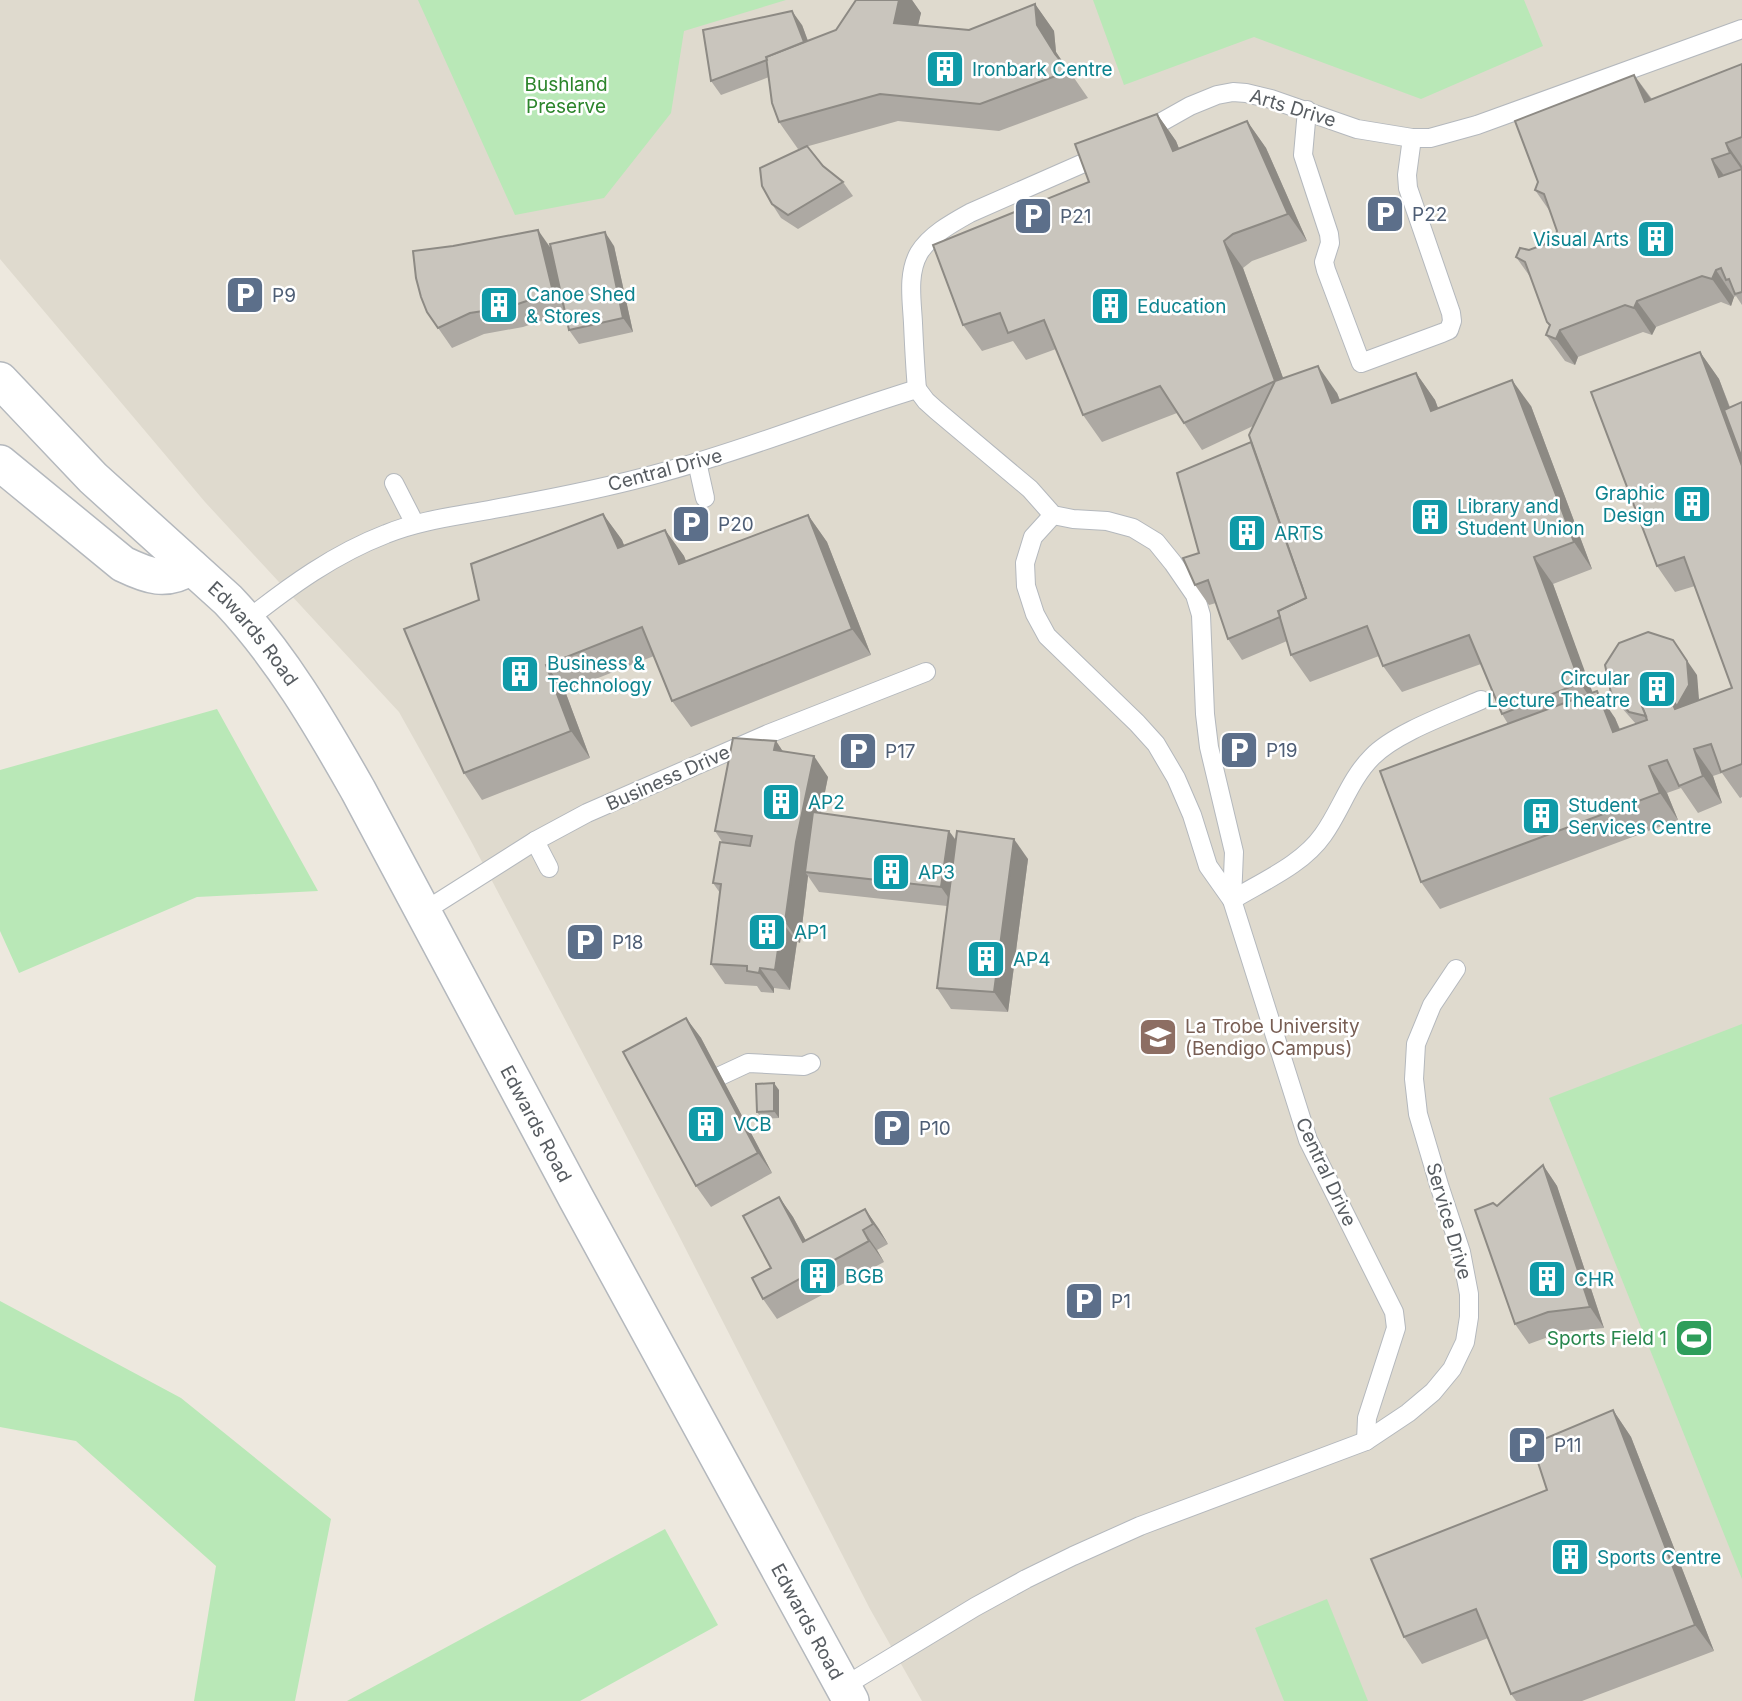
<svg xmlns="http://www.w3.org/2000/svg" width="1742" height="1701" font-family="Inter,sans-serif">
<rect width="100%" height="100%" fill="#ede8de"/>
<polygon fill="#dfdace" points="0,0 1742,0 1742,1701 922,1701 870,1609 677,1232 471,841 399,712 205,502 0,259"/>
<g fill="#b9e8b7">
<polygon points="418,0 786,0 684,31 671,113 604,198 515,215"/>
<polygon points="1093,0 1524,0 1543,46 1421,99 1254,37 1124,85"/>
<polygon points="217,709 318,891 197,897 19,973 0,931 0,770"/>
<polygon points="1742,1024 1742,1579 1549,1098"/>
<polygon points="0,1301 181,1398 331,1519 295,1701 194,1701 216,1566 76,1441 0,1427"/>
<polygon points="665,1529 718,1625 580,1701 347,1701"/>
<polygon points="1327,1599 1368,1701 1284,1701 1255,1628"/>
</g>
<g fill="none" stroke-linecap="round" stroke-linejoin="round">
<g stroke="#b4b8bd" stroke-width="20">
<g id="lane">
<polyline points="1307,110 1303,155 1329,234 1330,243 1324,262 1326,270 1361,363 1442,333 1449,330 1452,321 1451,313 1408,188 1407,175 1412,138"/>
<polyline points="1142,133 1190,106 1217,95 1233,92 1246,93 1271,99 1357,129 1412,138 1430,138 1477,125 1742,29"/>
<path d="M917,389C915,367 914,345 913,323C912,301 907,274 919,253C930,235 952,223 970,213L1102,155"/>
<polyline points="917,389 926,401 936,410 1030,489 1053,515 1073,519 1107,521 1133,528 1156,542 1173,563 1195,595 1201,615 1205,714 1209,747 1234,852 1232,900"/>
<polyline points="697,462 705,498"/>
<polyline points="394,483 415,524"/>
<polyline points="1053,515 1033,537 1025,563 1026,586 1035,614 1047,636 1137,723 1156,744 1176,778 1192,815 1208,866 1232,900 1308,1140 1394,1312 1396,1328 1367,1418 1366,1441"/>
<path d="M247,620C290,586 334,554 386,534C420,520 458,516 494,509C550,499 606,488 660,473C747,450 831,415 917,389"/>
<polyline points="535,841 549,868"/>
<path d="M1232,900C1263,881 1302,865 1323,835C1341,810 1350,779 1372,757C1395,733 1449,714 1481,700"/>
<polyline points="423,912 535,841 587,813 768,734 926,672"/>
<polyline points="720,1076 748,1063 804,1066 811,1063"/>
<polyline points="843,1687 975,1607 1026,1579 1073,1556 1140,1526 1366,1441 1408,1413 1433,1392 1452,1369 1465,1342 1469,1317 1469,1294 1461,1252 1439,1185 1418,1114 1414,1079 1416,1044 1432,1005 1456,969"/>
</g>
</g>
<g stroke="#b4b8bd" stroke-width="38">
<g id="street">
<path id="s1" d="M0,380L93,478L228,600C281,656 320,723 358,790L576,1198L851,1701"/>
<path d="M0,463L123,564C148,576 166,583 191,567"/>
</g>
</g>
<use href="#lane" stroke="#fff" stroke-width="18"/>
<use href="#street" stroke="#fff" stroke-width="35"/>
</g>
<g fill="#ada9a3">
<polygon points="856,0 912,0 921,13 918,25 969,30 1035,4 1054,31 1056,52 1088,98 999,131 898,121 798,149 779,122 769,77 721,95 711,81 802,25 808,41 836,30"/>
<polygon points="1742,64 1742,305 1736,296 1734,297 1731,306 1721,302 1656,327 1652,335 1643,332 1578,357 1575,365 1565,361 1546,335 1550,326 1547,322 1531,278 1516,257 1529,250 1554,241 1557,231 1551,213 1535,190 1634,75 1652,99"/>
<polygon points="1157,114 1176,141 1179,149 1247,121 1266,148 1307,241 1252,261 1243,268 1283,378 1337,393 1340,400 1416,373 1435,400 1438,408 1531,406 1592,569 1553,584 1592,693 1615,718 1620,729 1636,724 1621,707 1611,693 1697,675 1698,700 1732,688 1695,586 1675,592 1657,566 1700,352 1719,379 1730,407 1742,402 1742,797 1740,798 1722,773 1713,776 1722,803 1698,813 1681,788 1667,793 1678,820 1440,909 1421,882 1508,724 1502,714 1481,664 1402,692 1383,666 1379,656 1310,682 1291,655 1287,641 1242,660 1228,639 1216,603 1209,605 1195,585 1199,553 1251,442 1253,426 1202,450 1177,413 1102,442 1083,415 1056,349 1026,360 1013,341 982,351 963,325 1089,182"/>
<polygon points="823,166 843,182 853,196 798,229 781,218 772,204"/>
<polygon points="614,246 633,332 579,344 569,330 565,313 523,327 484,334 452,348 427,312 552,250"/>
<polygon points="603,514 622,540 624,546 665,530 684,556 686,562 808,515 827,542 871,655 691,727 672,701 654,656 565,691 590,758 482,800 464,773 479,600"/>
<polygon points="776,741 783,752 828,777 821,813 949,831 956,840 1028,859 1008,1012 951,1009 937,988 947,906 819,892 808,876 800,943 797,942 790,990 774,988 774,993 761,992 757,986 725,984 711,964 720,893 713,883 723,843 715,831"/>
<polygon points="686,1018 701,1038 772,1173 711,1207 696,1186"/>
<polygon points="779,1090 779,1118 762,1119 757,1112"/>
<polygon points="1543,1165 1557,1186 1604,1328 1562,1332 1529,1344 1515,1324 1497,1206"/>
<polygon points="779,1197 793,1217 806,1241 865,1209 879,1229 888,1244 877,1250 884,1262 777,1319 763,1299 771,1268"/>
<polygon points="1613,1410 1631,1437 1714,1651 1582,1701 1516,1701 1511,1694 1488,1638 1422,1664 1404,1637 1547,1490"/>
</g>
<g fill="#8d8a84">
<polygon points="899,0 912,0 921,13 912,50 894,23"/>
<polygon points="1035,4 1054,31 1056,52 1068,71 1055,54 1037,25"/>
<polygon points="792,11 802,25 815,60 806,46"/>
<polygon points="1634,75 1653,102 1645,102"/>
<polygon points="1157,114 1176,141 1191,178 1173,151"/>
<polygon points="1247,121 1266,148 1307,241 1288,214"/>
<polygon points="1726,143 1742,166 1742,170 1730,153"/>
<polygon points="1712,159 1731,185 1719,177"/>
<polygon points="538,230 552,250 568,312 553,292"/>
<polygon points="605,232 614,246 633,332 623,318"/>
<polygon points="1224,241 1243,268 1294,408 1275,381"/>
<polygon points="1716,270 1734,297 1731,306 1712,279"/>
<polygon points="1637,301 1656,327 1652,335 1634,308"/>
<polygon points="1560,330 1578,357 1575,365 1556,339"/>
<polygon points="1700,352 1719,379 1742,441 1742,466"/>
<polygon points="1318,366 1337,393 1351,430 1332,403"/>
<polygon points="1416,373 1435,400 1449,437 1431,411"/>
<polygon points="1512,380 1531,406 1592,569 1574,542"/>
<polygon points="603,514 622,540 636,575 618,548"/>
<polygon points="808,515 827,542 871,655 852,629"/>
<polygon points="665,530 684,556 698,591 679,564"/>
<polygon points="1534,557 1553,584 1599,710 1580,683"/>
<polygon points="1673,640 1697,675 1699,699 1687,720 1675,709 1668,694"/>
<polygon points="546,665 565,691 590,758 571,731"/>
<polygon points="1597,691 1615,718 1631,758 1613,732"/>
<polygon points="776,741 790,762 774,750"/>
<polygon points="1694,749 1713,776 1722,803 1703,776"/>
<polygon points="814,756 828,777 810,863 805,872 808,876 800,943 785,922 796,842"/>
<polygon points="1649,766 1667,793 1678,820 1660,793"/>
<polygon points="949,831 963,851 955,907 941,887"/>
<polygon points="1014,839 1028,859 1008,1012 994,992"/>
<polygon points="782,922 797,942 790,990 775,970"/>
<polygon points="760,968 774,988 774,993 759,973"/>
<polygon points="686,1018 701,1038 772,1173 758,1153"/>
<polygon points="774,1083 779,1090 779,1118 774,1111"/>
<polygon points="1543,1165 1557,1186 1604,1328 1590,1307"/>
<polygon points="779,1197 793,1217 818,1263 803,1242"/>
<polygon points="865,1209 879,1229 888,1244 873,1224"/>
<polygon points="863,1230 877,1250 884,1262 869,1241"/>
<polygon points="1613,1410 1631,1437 1714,1651 1695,1625"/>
</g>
<g fill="#c9c5bd" stroke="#8d8a84" stroke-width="2">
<polygon points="856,0 899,0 894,23 969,30 1035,4 1037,25 1055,54 1069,71 980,104 880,94 779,122 772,103 766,57 836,30"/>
<polygon points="792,11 804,42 766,57 767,60 711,81 703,30"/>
<polygon points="1742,64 1742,137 1726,143 1730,153 1712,159 1719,177 1742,169 1742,292 1735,294 1729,279 1726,280 1721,268 1716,270 1712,279 1702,276 1637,301 1634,308 1625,305 1560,330 1556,339 1546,335 1550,325 1547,322 1525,262 1516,257 1520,248 1529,250 1554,241 1557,231 1544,194 1535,190 1538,182 1515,121 1634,75 1645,102"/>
<polygon points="1157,114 1173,151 1247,121 1288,214 1233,234 1224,241 1275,381 1184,423 1160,386 1083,415 1044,320 1008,333 1000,313 963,325 933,245 1089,182 1075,144"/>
<polygon points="807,146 823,166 843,182 788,215 772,204 762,186 760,168"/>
<polygon points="538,230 553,292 509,307 470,313 438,328 427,312 421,297 416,278 413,251 453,246"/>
<polygon points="605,232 623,318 569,330 550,244"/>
<polygon points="1700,352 1742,466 1742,764 1721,772 1711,744 1694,749 1703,776 1679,786 1667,760 1649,766 1660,793 1421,882 1380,771 1597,691 1613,732 1647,720 1641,704 1668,694 1675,709 1732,688 1684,557 1657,566 1591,392"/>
<polygon points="1318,366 1332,403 1416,373 1431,411 1512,380 1574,542 1534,557 1580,683 1502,714 1469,635 1383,666 1367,626 1291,655 1278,611 1306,598 1249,435 1275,381"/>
<polygon points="1742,402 1742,458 1724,410"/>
<polygon points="1251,442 1306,598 1278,611 1280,617 1228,639 1208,580 1195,585 1183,558 1199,553 1177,473"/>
<polygon points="603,514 618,548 665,530 679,564 808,515 852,629 672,701 642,627 546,665 571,731 464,773 404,629 479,600 471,564"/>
<polygon points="1648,632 1673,640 1687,661 1689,685 1677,706 1668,694 1641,704 1646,716 1629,712 1611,693 1605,665 1619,643"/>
<polygon points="733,738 776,741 774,750 814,756 796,842 785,922 782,922 775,970 760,968 759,973 747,971 747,966 711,964 721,884 713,883 720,842 750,846 752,836 715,831"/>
<polygon points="813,812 949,831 941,887 805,872"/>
<polygon points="957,831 1014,839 994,992 937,988"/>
<polygon points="686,1018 758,1153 696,1186 623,1052"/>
<polygon points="774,1083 774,1111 757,1112 756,1084"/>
<polygon points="1543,1165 1590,1307 1548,1312 1515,1324 1475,1210 1493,1203 1497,1206"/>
<polygon points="779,1197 803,1242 865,1209 873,1224 863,1230 869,1241 763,1299 752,1278 771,1268 743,1216"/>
<polygon points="1613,1410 1695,1625 1511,1694 1476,1609 1404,1637 1371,1559 1547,1490 1532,1444"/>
</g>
<defs>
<g id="building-square" transform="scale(2.0125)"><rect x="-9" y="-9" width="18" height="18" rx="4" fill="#0f9aa8" stroke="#fff"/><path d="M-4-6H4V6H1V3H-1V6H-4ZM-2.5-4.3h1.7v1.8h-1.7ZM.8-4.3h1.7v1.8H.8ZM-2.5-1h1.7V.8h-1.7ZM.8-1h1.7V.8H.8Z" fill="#fff"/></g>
<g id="parking-square" transform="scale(2.0125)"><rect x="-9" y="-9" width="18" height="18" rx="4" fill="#5c6f8a" stroke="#fff"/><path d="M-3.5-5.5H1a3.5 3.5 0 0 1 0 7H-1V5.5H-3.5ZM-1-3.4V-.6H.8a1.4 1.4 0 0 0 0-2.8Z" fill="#fff"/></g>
<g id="university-square" transform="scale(2.0125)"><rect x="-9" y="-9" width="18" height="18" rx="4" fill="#8d6e63" stroke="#fff"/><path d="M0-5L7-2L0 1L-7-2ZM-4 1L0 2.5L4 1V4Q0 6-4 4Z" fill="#fff"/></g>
<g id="stadium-square" transform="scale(2.0125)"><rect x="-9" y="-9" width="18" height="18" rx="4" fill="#2e9e5b" stroke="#fff"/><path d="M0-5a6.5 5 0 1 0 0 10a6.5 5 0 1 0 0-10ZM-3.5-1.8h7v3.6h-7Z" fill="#fff"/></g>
</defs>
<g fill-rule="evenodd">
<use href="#building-square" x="945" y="69"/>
<use href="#parking-square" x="1385" y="214"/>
<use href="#parking-square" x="1033" y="216"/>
<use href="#building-square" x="1656" y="239"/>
<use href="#parking-square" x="245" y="295"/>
<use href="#building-square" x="499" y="305"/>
<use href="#building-square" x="1110" y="306"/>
<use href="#building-square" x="1692" y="504"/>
<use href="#building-square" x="1430" y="517"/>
<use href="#parking-square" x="691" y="524"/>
<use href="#building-square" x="1247" y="533"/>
<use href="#building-square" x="520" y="674"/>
<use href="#building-square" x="1657" y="689"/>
<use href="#parking-square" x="1239" y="750"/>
<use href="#parking-square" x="858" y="751"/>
<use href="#building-square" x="781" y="802"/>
<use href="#building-square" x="1541" y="816"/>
<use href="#building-square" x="891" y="872"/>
<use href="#building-square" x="767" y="932"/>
<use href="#parking-square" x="585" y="942"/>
<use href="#building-square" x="986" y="959"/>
<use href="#university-square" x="1158" y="1037"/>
<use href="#building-square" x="706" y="1124"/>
<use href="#parking-square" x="892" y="1128"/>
<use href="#building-square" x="818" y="1276"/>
<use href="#building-square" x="1547" y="1279"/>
<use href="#parking-square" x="1084" y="1301"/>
<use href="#stadium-square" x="1694" y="1338"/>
<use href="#parking-square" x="1527" y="1445"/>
<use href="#building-square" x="1570" y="1557"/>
</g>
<g text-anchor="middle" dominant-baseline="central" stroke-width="5" stroke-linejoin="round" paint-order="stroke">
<g font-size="19" fill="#0d838f" stroke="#fff" text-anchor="start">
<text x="972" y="69">Ironbark Centre</text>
<text x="1629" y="239" text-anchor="end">Visual Arts</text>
<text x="526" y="294">Canoe Shed<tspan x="526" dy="22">&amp; Stores</tspan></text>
<text x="1137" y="306">Education</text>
<text x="1665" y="493" text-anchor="end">Graphic<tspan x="1665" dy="22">Design</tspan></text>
<text x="1457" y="506">Library and<tspan x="1457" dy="22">Student Union</tspan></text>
<text x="1274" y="533">ARTS</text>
<text x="547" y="663">Business &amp;<tspan x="547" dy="22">Technology</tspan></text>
<text x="1630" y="678" text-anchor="end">Circular<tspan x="1630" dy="22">Lecture Theatre</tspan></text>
<text x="808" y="802">AP2</text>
<text x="1568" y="805">Student<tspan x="1568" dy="22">Services Centre</tspan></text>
<text x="918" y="872">AP3</text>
<text x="794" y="932">AP1</text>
<text x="1013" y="959">AP4</text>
<text x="733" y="1124">VCB</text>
<text x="845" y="1276">BGB</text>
<text x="1574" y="1279">CHR</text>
<text x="1597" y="1557">Sports Centre</text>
</g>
<g font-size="19" fill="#2c852b" stroke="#fff">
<text x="566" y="84">Bushland<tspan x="566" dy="22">Preserve</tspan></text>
</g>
<g font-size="19" fill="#575c61" stroke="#fff">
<text transform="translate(1293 108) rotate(17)">Arts Drive</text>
<text transform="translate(665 470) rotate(-15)">Central Drive</text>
<text stroke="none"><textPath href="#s1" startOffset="359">Edwards Road</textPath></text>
<text transform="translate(668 778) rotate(-24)">Business Drive</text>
<text stroke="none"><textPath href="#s1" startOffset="926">Edwards Road</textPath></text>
<text transform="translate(1326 1172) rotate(65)">Central Drive</text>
<text transform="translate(1449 1221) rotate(74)">Service Drive</text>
<text stroke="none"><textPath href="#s1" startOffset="1493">Edwards Road</textPath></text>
</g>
<g font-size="19" fill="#4e5e75" stroke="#fff" text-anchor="start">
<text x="1412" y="214">P22</text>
<text x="1060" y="216">P21</text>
<text x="272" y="295">P9</text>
<text x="718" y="524">P20</text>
<text x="1266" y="750">P19</text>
<text x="885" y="751">P17</text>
<text x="612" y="942">P18</text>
<text x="919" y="1128">P10</text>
<text x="1111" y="1301">P1</text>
<text x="1554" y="1445">P11</text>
</g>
<g font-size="19" fill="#785e54" stroke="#fff" text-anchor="start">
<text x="1185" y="1026">La Trobe University<tspan x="1185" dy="22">(Bendigo Campus)</tspan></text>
</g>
<g font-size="19" fill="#27864d" stroke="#fff" text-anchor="end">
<text x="1667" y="1338">Sports Field 1</text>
</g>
</g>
</svg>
